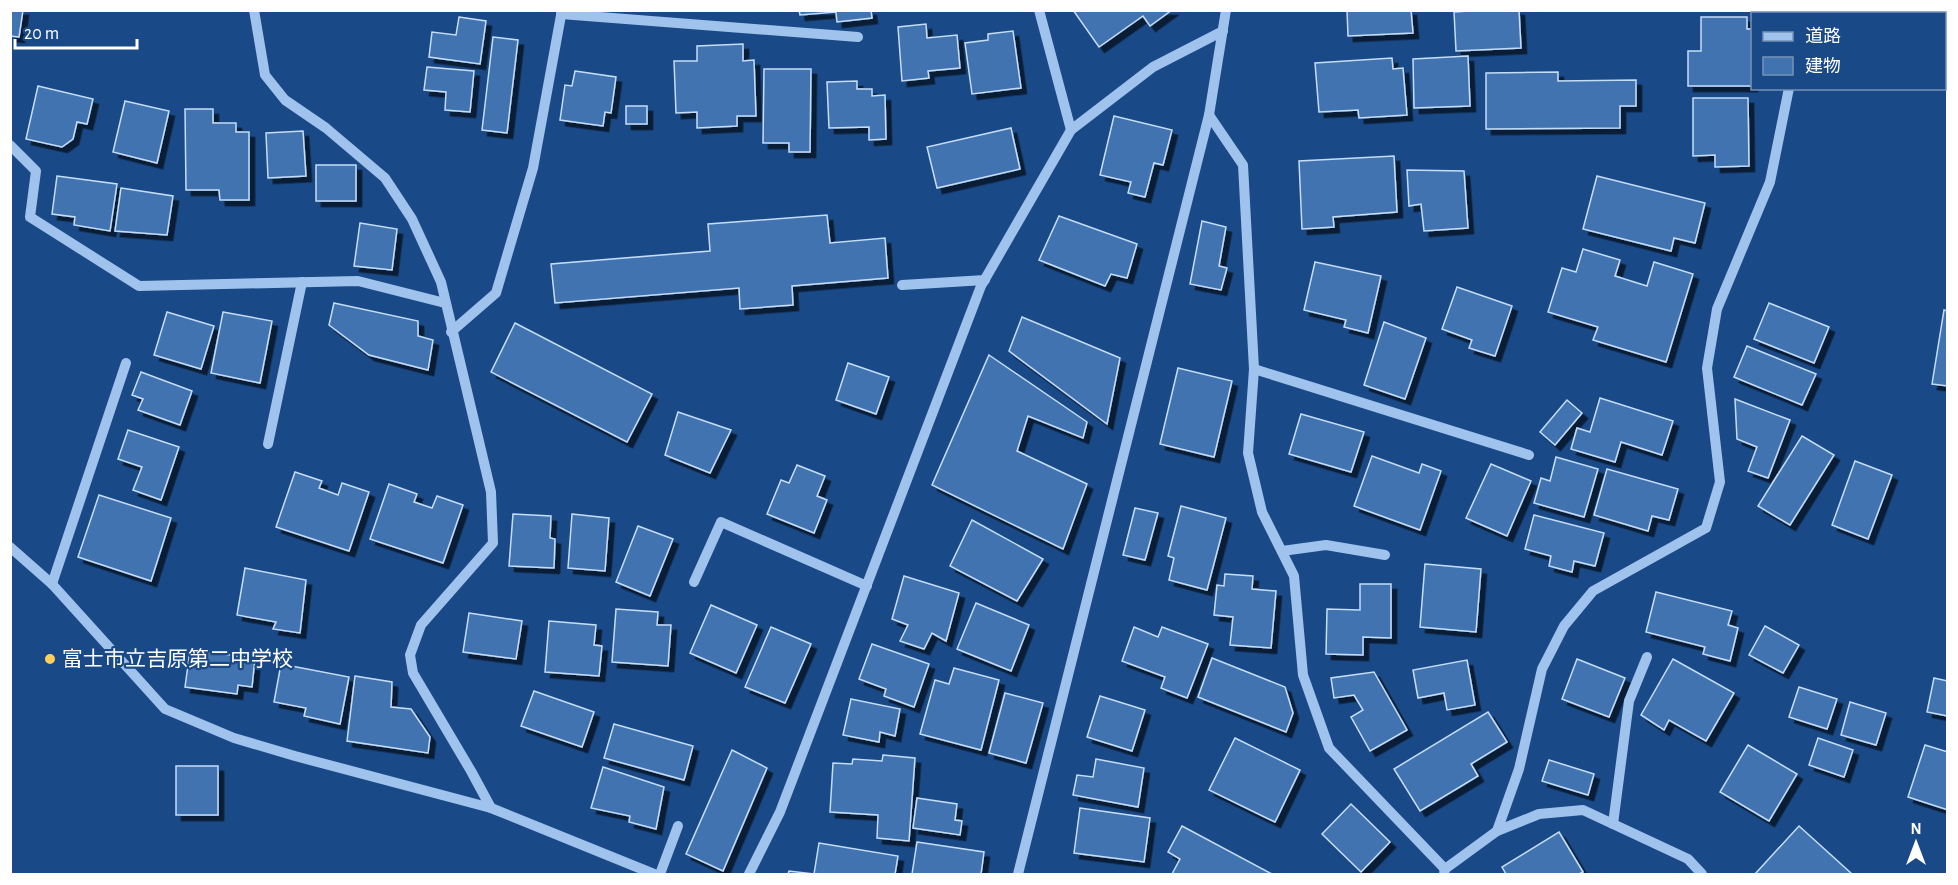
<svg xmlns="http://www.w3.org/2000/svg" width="1958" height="885" font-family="'Alegreya Sans','Noto Sans JP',sans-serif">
<defs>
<filter id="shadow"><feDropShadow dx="5.5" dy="5.5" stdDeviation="0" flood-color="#0009"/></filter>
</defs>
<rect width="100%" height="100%" fill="#194986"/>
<g fill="#4173b0" stroke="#c5ddf9" stroke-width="1.5" filter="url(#shadow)">
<polygon points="10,10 23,10 19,37 10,36"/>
<polygon points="799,10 871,10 872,18 837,22 836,12 800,15"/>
<polygon points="1073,10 1172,10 1150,26 1143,16 1099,47"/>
<polygon points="1347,10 1411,10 1413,33 1348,36"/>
<polygon points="1485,10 1519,10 1521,48 1456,51 1454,12"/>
<polygon points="459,17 486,21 480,64 429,57 432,32 456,35"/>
<polygon points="1701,17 1747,17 1747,29 1752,29 1752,86 1688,86 1688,51 1701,51"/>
<polygon points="926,24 927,38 957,35 960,68 928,71 929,78 902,81 898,27"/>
<polygon points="1013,31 1021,88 972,94 965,43 988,40 988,34"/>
<polygon points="493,37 518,40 507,133 482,130"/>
<polygon points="743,44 743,61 754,60 756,116 737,116 737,126 697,128 697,112 676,113 674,61 697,61 697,46"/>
<polygon points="1468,56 1470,106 1414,108 1413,59"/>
<polygon points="1392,58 1393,69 1403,68 1407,115 1359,118 1358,110 1319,112 1315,63"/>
<polygon points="427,67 474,71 470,112 445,110 446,92 424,90"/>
<polygon points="764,69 811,69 810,152 789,152 789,143 763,143"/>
<polygon points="575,71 616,77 611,113 605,112 603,126 560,120 565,85 572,86"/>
<polygon points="1558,72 1558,81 1636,80 1636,106 1620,106 1620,128 1486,129 1486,73"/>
<polygon points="857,81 857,89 872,89 872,96 885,95 886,139 869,140 869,127 829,128 827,82"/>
<polygon points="38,86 93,99 87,124 77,122 73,139 62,147 26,139"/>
<polygon points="1693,98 1748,98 1749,166 1715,167 1715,155 1693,156"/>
<polygon points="125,101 169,111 157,163 113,152"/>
<rect x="626" y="106" width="21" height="18"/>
<polygon points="185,109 213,109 213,123 236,123 236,132 249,132 249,200 220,200 219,190 186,190"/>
<polygon points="1114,116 1172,130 1163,165 1154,163 1145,197 1128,193 1131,182 1100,175"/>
<polygon points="1011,128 1020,169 937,188 927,147"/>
<polygon points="303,131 306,176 268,178 266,133"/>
<polygon points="1394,156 1397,212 1333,217 1334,227 1302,229 1299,161"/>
<rect x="316" y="165" width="40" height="36"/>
<polygon points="1407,170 1464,171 1468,228 1424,231 1421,204 1409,206"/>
<polygon points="57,176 117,184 110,231 74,225 75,217 52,214"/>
<polygon points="1597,176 1705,203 1695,243 1674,238 1671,251 1583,229"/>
<polygon points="121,188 173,196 167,235 115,231"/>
<polygon points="827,215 830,243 885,238 888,278 792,286 793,305 740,309 739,288 555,303 551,264 710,251 708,224"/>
<polygon points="1059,216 1137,244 1127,278 1111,274 1105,286 1039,260"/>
<polygon points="1202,221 1226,227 1219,266 1227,268 1221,290 1190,284"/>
<polygon points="360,223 397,229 392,270 354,266"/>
<polygon points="1583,249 1620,260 1615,276 1647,286 1654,262 1693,274 1666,362 1593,340 1598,327 1548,312 1562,268 1576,272"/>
<polygon points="1315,262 1381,276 1368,333 1344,327 1346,320 1304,310"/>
<polygon points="1457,287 1512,306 1495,356 1469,348 1472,340 1442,329"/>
<polygon points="334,303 418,321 418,336 433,340 428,370 369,355 329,325"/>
<polygon points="1769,303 1829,327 1814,363 1754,339"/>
<polygon points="1944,310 1948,311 1948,386 1932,384"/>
<polygon points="167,312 214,326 201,369 154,355"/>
<polygon points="223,312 272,321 260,383 211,373"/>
<polygon points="1022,317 1120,358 1107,424 1009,351"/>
<polygon points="1384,322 1426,338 1405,399 1364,385"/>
<polygon points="515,323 652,394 627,442 491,372"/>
<polygon points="1747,346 1816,374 1802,405 1734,377"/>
<polygon points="989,355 1087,422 1083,438 1028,416 1017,451 1087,484 1063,549 932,485"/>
<polygon points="848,363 889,377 876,414 836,400"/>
<polygon points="1178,368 1232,381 1214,457 1160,444"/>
<polygon points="141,372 192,391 180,425 138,410 143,399 132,395"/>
<polygon points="1600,398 1673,421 1662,455 1621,442 1615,462 1571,449 1577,428 1590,432"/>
<polygon points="1735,399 1790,420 1768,478 1748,471 1757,447 1737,439"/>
<polygon points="1567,400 1582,413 1555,445 1540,432"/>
<polygon points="678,412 731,430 710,473 665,455"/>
<polygon points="1301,414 1364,432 1351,472 1289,454"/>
<polygon points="128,430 179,447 161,500 133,490 142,467 118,459"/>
<polygon points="1802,436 1834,455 1790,525 1758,506"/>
<polygon points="1372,456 1419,473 1422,464 1441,471 1420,530 1354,506"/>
<polygon points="1556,457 1598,469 1584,517 1534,503 1541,478 1550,481"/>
<polygon points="1855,461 1892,475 1868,539 1832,525"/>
<polygon points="1491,464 1531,481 1507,536 1466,518"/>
<polygon points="797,465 825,476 817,496 827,500 814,533 767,514 781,480 789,483"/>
<polygon points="1607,469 1678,489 1669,520 1652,516 1648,531 1594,515"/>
<polygon points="295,472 322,481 319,488 338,495 342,483 369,492 349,551 276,527"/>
<polygon points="389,484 417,494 414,502 432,508 437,496 463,505 443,563 370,539"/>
<polygon points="99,495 171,518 151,581 78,557"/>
<polygon points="1181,506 1226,518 1207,590 1169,580 1174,558 1168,556"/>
<polygon points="1135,508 1158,513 1145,560 1123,555"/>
<polygon points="513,514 551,516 550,538 555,539 554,568 509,566"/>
<polygon points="572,514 609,518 605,571 568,568"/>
<polygon points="1534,515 1604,533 1595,566 1574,561 1572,572 1549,566 1551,556 1525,549"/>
<polygon points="972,520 1043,559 1017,601 950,566"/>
<polygon points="638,526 673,539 650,596 616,582"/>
<polygon points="1425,564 1481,569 1476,632 1420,627"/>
<polygon points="245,568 306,580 300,633 273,629 276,622 237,615"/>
<polygon points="1225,574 1253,576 1252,589 1276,591 1271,648 1230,645 1233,617 1214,615 1217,585 1224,586"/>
<polygon points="904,576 959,593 946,641 932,633 924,649 900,641 908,625 892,619"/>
<polygon points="1360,584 1391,584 1391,638 1363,637 1363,655 1326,654 1327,609 1360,610"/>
<polygon points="1656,592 1732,611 1728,625 1738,628 1730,661 1703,654 1705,647 1646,632"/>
<polygon points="976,603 1029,625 1011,671 957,649"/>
<polygon points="711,605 757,625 736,673 690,653"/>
<polygon points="616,609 658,612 657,625 671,625 668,666 612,662"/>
<polygon points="469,613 522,621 516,659 463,652"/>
<polygon points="549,621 596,625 594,645 602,646 599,676 545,672"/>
<polygon points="1765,626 1799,645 1783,673 1749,655"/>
<polygon points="771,627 811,644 785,703 745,687"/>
<polygon points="1134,627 1158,637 1162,627 1208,644 1187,698 1161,688 1165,677 1122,661"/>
<polygon points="872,644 929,664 914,707 884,696 886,689 859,679"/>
<polygon points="190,650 255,658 252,687 238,685 237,694 185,687"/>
<polygon points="1212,658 1285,687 1293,713 1286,732 1198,697"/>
<polygon points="1577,659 1625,678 1609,717 1562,699"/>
<polygon points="1673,659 1734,693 1706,741 1669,720 1664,730 1641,715"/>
<polygon points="1467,660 1475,705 1447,710 1444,693 1418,698 1413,670"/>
<polygon points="281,664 349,677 340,724 304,716 306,708 274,702"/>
<polygon points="954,668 999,680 981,750 920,734 935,680 949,684"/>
<polygon points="1374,672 1407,730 1370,751 1351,717 1363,710 1354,695 1334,698 1331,678"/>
<polygon points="355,676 392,682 391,707 411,709 430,737 428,753 347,741"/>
<polygon points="1934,678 1948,681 1948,716 1927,712"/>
<polygon points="1799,687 1837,699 1827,729 1789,717"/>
<polygon points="534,691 594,712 582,747 521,726"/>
<polygon points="1005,693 1043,703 1026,763 989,753"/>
<polygon points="1100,696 1145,710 1132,751 1087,737"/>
<polygon points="851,699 900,709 895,736 880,732 879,742 843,735"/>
<polygon points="1850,702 1886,713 1876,745 1841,735"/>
<polygon points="1488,712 1507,742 1471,764 1478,776 1420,811 1394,769"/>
<polygon points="614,724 693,746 684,780 604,758"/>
<polygon points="1235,738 1300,770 1275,822 1209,790"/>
<polygon points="1818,738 1853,750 1844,777 1809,765"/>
<polygon points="1748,745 1797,774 1769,821 1720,792"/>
<polygon points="1925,745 1948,752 1948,810 1908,797"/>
<polygon points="732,750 767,768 723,871 686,854"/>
<polygon points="883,755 915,758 909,841 877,838 878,815 830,812 833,763 852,764 853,759 882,761"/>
<polygon points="1096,759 1144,768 1138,807 1073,795 1077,775 1093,777"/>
<polygon points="1549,760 1594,774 1588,795 1542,781"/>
<rect x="176" y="766" width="42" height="49"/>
<polygon points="603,767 664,787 656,829 629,822 630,816 591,808"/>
<polygon points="917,798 957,804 955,820 962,821 960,835 913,828"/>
<polygon points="1351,804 1390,842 1361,872 1322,834"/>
<polygon points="1080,808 1150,818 1144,862 1074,853"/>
<polygon points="1182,826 1272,874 1172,874 1180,859 1168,852"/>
<polygon points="1799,826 1852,874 1755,874"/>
<polygon points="1559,832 1583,872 1579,874 1506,874 1502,867"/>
<polygon points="917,842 984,852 981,874 912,874"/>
<polygon points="819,843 898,856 895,874 788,874 789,871 814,874"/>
</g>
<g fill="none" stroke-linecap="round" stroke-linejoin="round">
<g stroke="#a0c3ed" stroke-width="10">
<polyline points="254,10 265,75 285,100 326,128 385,178 412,219 441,282 491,492 493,543 421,625 410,655 413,673 471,771 491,808"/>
<polyline points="1039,10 1071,130"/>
<polyline points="1787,10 1787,14"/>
<polyline points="561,14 858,37"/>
<polyline points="1209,115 1243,165 1254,369 1248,453 1262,512 1294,576 1303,675 1329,748 1445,869"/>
<polyline points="10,145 36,171 30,217 139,286 358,281 445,303"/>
<polyline points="902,285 985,280"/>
<polyline points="451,332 496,293 533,168 562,10"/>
<polyline points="1254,369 1529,455"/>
<polyline points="268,444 302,282"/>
<polyline points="10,547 52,584 165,709 234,738 295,756 491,808 654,874"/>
<polyline points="1282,551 1326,545 1385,555"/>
<polyline points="694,582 721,522 867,586"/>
<polyline points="52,584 126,363"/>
<polyline points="1613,824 1629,701 1647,657"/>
<polyline points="1497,831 1519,769 1542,669 1564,626 1593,591 1706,528 1720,482 1707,368 1717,309 1770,182 1789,88"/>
<polyline points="660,874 678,826"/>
<polyline points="749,874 780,812 981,286 1071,130 1153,67 1223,31"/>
<polyline points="1018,874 1209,115 1226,10"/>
<polyline points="1444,874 1445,869 1497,831 1539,814 1583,810 1688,859 1702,874"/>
</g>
</g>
<circle fill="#ffcf5b" stroke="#194986" stroke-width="2" cx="50" cy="659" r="6"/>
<g text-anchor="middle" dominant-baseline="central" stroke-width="4.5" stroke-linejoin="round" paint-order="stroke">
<g font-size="21" fill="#fff" stroke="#194986" text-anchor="start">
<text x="62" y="659">富士市立吉原第二中学校</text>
</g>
</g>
<rect width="1958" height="885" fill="none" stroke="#ffffff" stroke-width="24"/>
<rect x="1751" y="12" width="195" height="78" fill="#194986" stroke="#7592b6" stroke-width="1.5"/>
<rect x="1763" y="32" width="30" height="9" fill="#a0c3ed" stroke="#7592b6" stroke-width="1.5"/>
<text x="1805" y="42" font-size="18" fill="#ffffff">道路</text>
<rect x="1763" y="57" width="30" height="18" fill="#4173b0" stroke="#7592b6" stroke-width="1.5"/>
<text x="1805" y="72" font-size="18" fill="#ffffff">建物</text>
<g transform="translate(1916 843)" stroke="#194986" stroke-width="4.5" paint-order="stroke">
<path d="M0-4.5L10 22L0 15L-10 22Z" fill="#ffffff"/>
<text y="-9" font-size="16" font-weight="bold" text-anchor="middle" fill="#ffffff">N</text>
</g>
<path d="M15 39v9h122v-9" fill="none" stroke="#ffffff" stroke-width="3"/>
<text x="24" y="39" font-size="18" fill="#ffffff" stroke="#194986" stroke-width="4.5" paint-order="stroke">20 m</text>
</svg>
